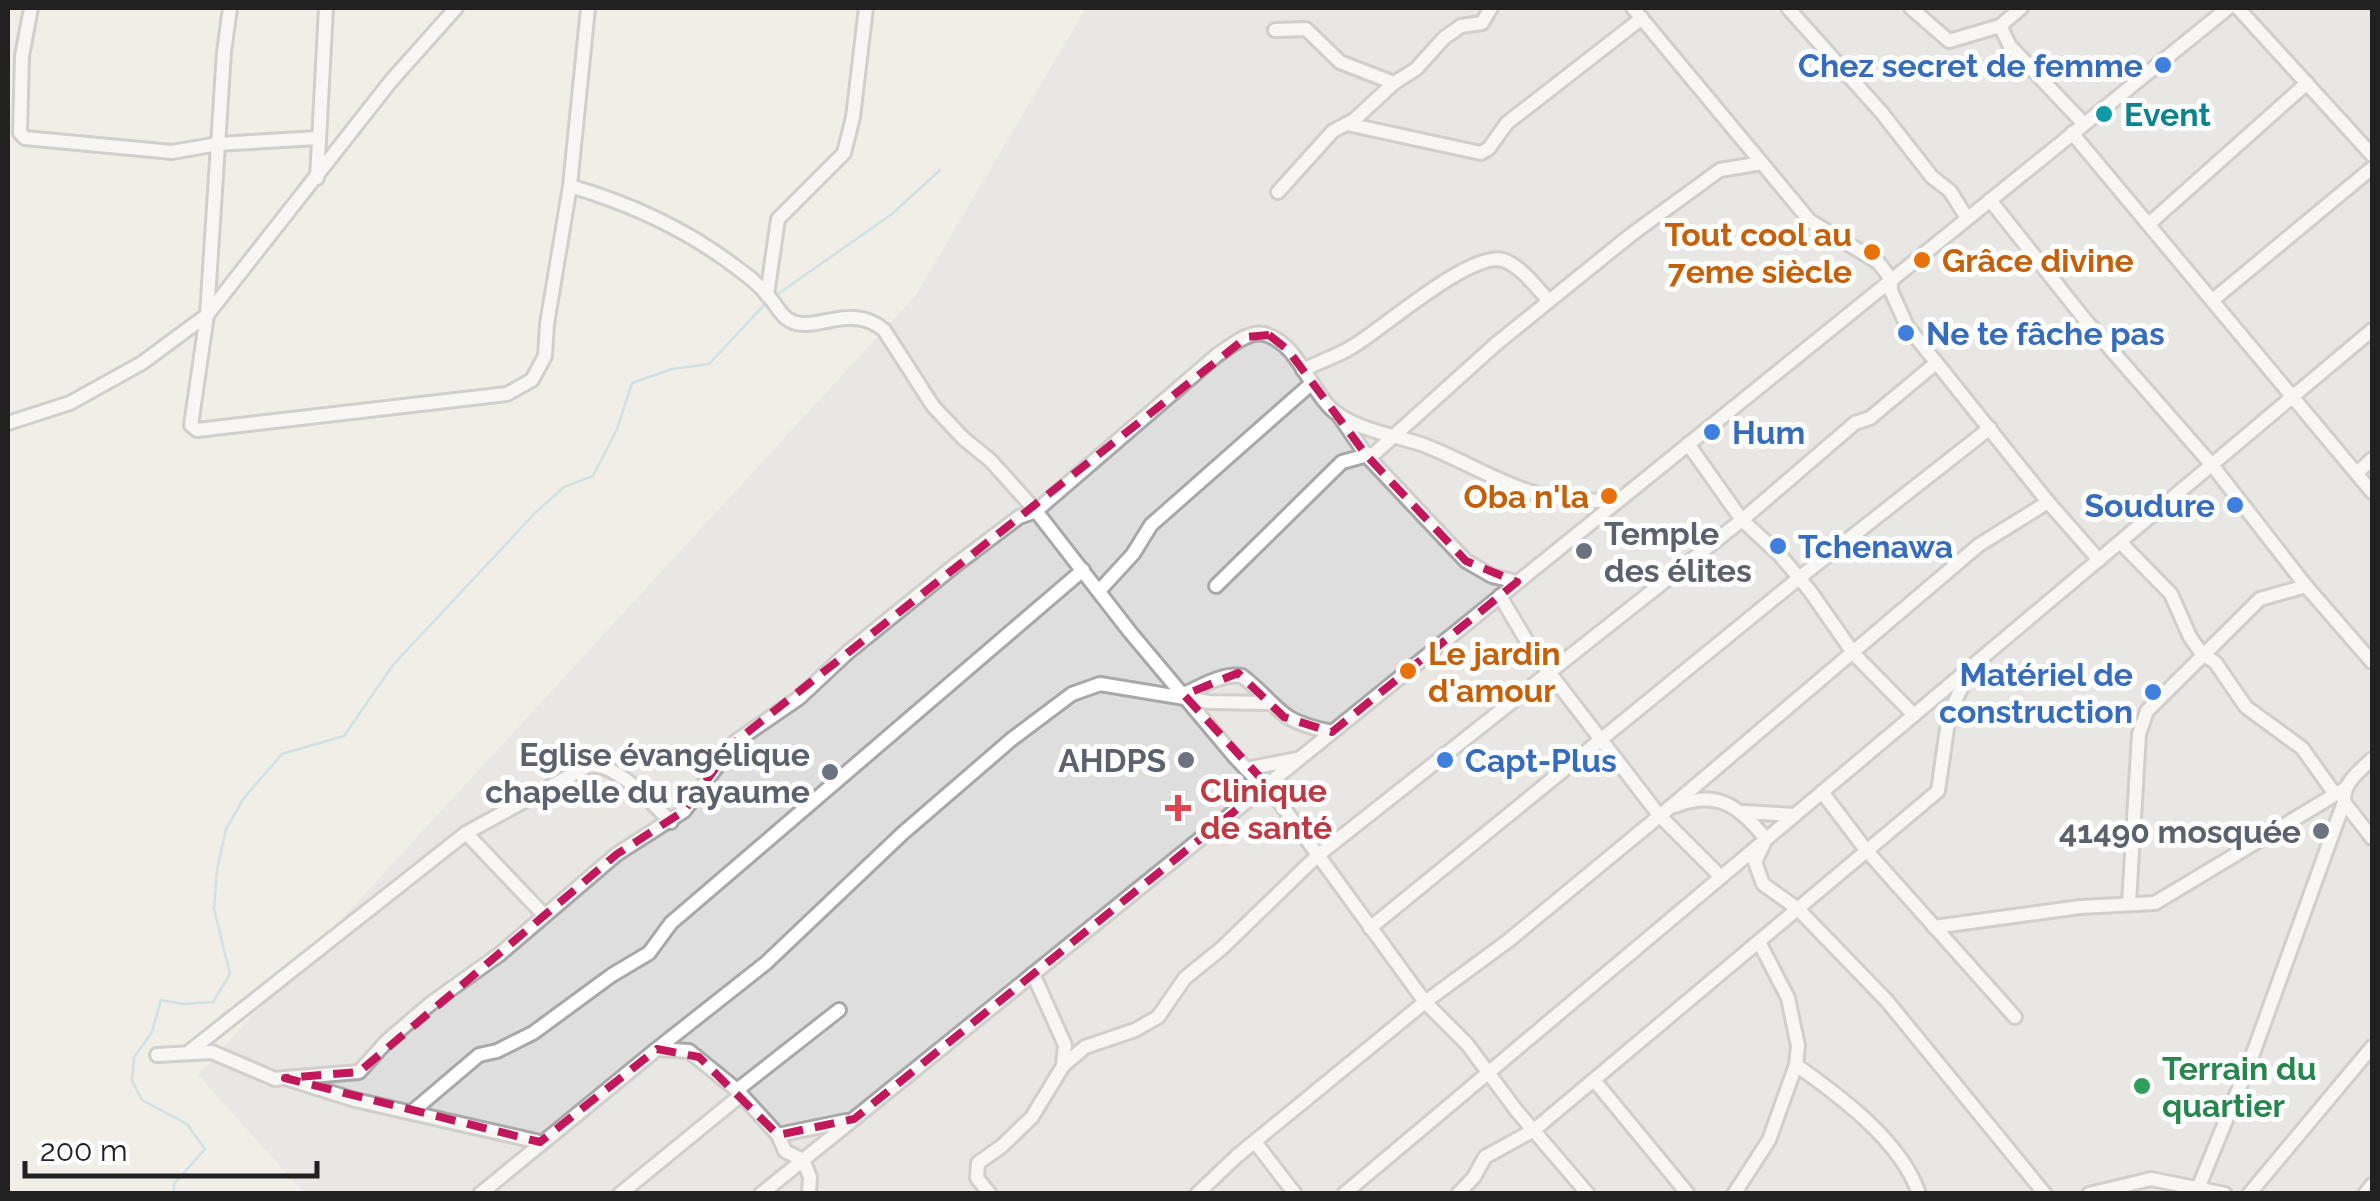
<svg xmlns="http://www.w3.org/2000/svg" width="2380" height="1201" font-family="Raleway,sans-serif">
<rect width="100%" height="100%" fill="#f1eee8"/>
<polygon fill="#dfdede" points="1086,8 2372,8 2372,1193 304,1193 198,1075 915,296"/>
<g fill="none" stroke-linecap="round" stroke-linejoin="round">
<g stroke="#a9d1de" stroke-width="2.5">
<polyline points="775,296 892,214 940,170"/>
<polyline points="174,1194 174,1184 205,1149 187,1124 142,1100 132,1081 134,1057 152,1032 161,1000 183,1004 213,1002 230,974 214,909 217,870 226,829 244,798 282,754 344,736 393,665 536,512 564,487 593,476 617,429 632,383 672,369 709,364 765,304"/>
</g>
<g stroke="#a8a8a8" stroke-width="18">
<g id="minor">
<polyline points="31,8 22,56 20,133 25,138 172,152 218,144 318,138"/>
<polyline points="230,8 224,52 207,315 191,425 197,430 507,394 532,380 545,356 547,324 570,186 588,8"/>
<polyline points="1633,8 1810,221 1878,262 1891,279 1891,291 1907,326 2048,502 2099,560"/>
<polyline points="1788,8 1882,113 1932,177 1950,191 1967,218"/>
<polyline points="1911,8 1949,41 2000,26 2021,8"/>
<polyline points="2238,8 2372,155"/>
<polyline points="2000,26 2010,46 2084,124"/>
<polyline points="1275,30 1306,29 1340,62 1394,83"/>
<polyline points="1347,124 1481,153 1489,148 1507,123 1642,18"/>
<polyline points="2072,133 2372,492"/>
<polyline points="317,178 326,8"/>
<path d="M570,186C632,204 690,231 741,271C751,278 761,287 769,297C776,304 780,315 789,320C814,335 850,301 884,330L933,406L963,438L991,461L1036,511L1130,632L1234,756L1253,776L1267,785L1425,1002L1467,1044L1516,1110L1588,1194"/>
<polyline points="1278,192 1333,131 1354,120 1394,83 1416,69 1444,38 1461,26 1482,23 1491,8"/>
<polyline points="1990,200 2086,321 2212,465 2306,586 2372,662"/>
<polyline points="2150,223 2307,83"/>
<polyline points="767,295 778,219 844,153 853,117 866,8"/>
<polyline points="2214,299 2372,168"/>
<path d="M1303,370C1319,362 1337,356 1352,347C1384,328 1470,251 1503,260C1521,266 1536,287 1549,301"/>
<polyline points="1340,417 1367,456 1466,561 1492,576 1517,582"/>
<polyline points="8,423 70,403 142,363 207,315 391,81 456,8"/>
<polyline points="1688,444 1742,520 1779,554 1810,591 1854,654 1914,715"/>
<polyline points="2357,473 2372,459"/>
<polyline points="2120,542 2171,594 2190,637 2202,654 2215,662 2246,707 2302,748 2335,794"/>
<polyline points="1216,586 1342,462 1375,453 1496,344 1632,234 1720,170 1762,163"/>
<polyline points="1099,591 1133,554 1151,525 1312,383"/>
<polyline points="1500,596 1532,650 1659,815 1721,877"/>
<path d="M1184,694C1202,686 1222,673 1242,676C1283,708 1274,720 1332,732"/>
<path d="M2372,759C2359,772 2343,782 2344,802L2372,838"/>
<polyline points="1246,769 1297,759"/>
<polyline points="1822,792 1866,850 2015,1017"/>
<path d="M1675,806C1718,789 1740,807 1766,839L1755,862L1763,884L1798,909L1887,1001L2045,1194"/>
<polyline points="1744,812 1795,815"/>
<polyline points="466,833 544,915"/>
<polyline points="2129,903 2139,734 2147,711 2260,599 2306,586"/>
<polyline points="1934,927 2080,907 2155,903 2346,788"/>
<polyline points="1370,928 1799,578 1990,428"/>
<polyline points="657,1049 766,963 903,833 1012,739 1072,694 1100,684 1209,702 1268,703"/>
<path d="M190,1051L466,833L588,766C614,760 653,804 671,822"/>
<polyline points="157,1055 212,1052 275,1079 285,1078 355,1100 540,1142"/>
<path d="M1796,1065C1840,1096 1902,1142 1919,1194"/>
<polyline points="1063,1066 1085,1047 1135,1030 1158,1017 1185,978 1222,948 1317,856 1742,520 1855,423 1870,418 1936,363"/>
<path d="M285,1078L359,1072L387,1041L430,1004L500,954L617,854L684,811L735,742L799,698L847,653L958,563L1019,517L1036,511L1217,355C1230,347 1249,330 1264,334C1299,343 1309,391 1335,412C1358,430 1393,435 1421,444C1465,460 1508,490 1556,498C1576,501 1597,501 1617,501"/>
<polyline points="1594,1080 1688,1194"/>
<polyline points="737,1090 839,1010"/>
<polyline points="413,1111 479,1055 497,1051 533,1033 612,975 649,953 671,923 1083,570"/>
<polyline points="778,1135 846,1121"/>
<polyline points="1255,1142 1295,1194"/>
<polyline points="2199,1186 2251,1059 2344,802"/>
<polyline points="480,1194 657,1049 689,1051 737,1090 778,1135 785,1151 803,1160 810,1177 809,1194"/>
<polyline points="620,1194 741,1095"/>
<polyline points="761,1194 2228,8"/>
<polyline points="990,1194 977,1178 978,1163 1002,1146 1032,1117 1063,1066 1065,1045 1033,974"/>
<polyline points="1197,1194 1237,1156 1425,1002 1508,941 1668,809 1979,545 2048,502"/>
<polyline points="1344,1194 2372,330"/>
<polyline points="1458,1194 1474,1177 1485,1157 1534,1130 1938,791 1949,715 1968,673"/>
<polyline points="1734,1194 1769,1140 1796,1065 1798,1046 1788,998 1759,942"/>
<polyline points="2089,1194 2151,1179 2225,1194"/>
<polyline points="2249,1194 2372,1047"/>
<polyline points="2365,1194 2372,1185"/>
</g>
</g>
<use href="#minor" stroke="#fff" stroke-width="12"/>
</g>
<path d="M0 0H2380V1201H0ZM1269,335L1288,350L1367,456L1466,561L1517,582L1332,732L1284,717L1238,673L1184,695L1267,785L854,1119L778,1135L699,1057L657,1049L540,1142L285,1078L359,1072L617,854L684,811L735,742L1247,337Z" fill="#f1eee8" fill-opacity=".55" fill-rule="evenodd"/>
<path fill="none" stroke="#c2185b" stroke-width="8" stroke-dasharray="20 12" stroke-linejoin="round" d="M1269,335L1288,350L1367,456L1466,561L1517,582L1332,732L1284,717L1238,673L1184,695L1267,785L854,1119L778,1135L699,1057L657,1049L540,1142L285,1078L359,1072L617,854L684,811L735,742L1247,337Z"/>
<g fill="#3f7fe0" stroke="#fff" stroke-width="4">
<circle cx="2163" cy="65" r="10"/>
<circle cx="1906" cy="333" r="10"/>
<circle cx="1712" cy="432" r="10"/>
<circle cx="2235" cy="505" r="10"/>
<circle cx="1778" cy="546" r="10"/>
<circle cx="2153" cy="692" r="10"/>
<circle cx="1445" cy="760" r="10"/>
</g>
<circle fill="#0f9aa8" stroke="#fff" stroke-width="4" cx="2104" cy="114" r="10"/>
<g fill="#e8710a" stroke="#fff" stroke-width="4">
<circle cx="1872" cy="252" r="10"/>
<circle cx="1922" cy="260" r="10"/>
<circle cx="1609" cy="496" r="10"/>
<circle cx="1408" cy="671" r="10"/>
</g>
<g fill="#6b7280" stroke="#fff" stroke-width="4">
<circle cx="1584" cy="551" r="10"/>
<circle cx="1186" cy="760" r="10"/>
<circle cx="830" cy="772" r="10"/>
<circle cx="2321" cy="831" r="10"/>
</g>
<path fill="#e0444e" stroke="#fff" stroke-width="4" d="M1173 793h10v10h10v10h-10v10h-10v-10h-10v-10h10z"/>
<circle fill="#2e9e5b" stroke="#fff" stroke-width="4" cx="2142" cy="1086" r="10"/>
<g text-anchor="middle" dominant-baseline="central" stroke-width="10" stroke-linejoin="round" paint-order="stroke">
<g font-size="32" font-weight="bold" fill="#366cbe" stroke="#fff" text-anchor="start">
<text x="2143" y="65" text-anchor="end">Chez secret de femme</text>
<text x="1926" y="333">Ne te fâche pas</text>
<text x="1732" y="432">Hum</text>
<text x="2215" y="505" text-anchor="end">Soudure</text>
<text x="1798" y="546">Tchenawa</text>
<text x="2133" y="674" text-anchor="end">Matériel de<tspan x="2133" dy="37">construction</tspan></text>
<text x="1465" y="760">Capt-Plus</text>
</g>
<g font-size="32" font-weight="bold" fill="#0d838f" stroke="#fff" text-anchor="start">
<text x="2124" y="114">Event</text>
</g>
<g font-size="32" font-weight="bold" fill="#c56008" stroke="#fff" text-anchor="end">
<text x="1852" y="234">Tout cool au<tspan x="1852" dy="37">7eme siècle</tspan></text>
<text x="1942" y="260" text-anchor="start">Grâce divine</text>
<text x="1589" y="496">Oba n'la</text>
<text x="1428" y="653" text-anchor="start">Le jardin<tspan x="1428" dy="37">d'amour</tspan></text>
</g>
<g font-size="32" font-weight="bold" fill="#5b616d" stroke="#fff" text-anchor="end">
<text x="1604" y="533" text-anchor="start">Temple<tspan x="1604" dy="37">des élites</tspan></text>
<text x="810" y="754">Eglise évangélique<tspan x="810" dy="37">chapelle du rayaume</tspan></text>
<text x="1166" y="760">AHDPS</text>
<text x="2301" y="831">41490 mosquée</text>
</g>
<g font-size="32" font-weight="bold" fill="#be3a42" stroke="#fff" text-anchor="start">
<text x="1200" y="790">Clinique<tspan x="1200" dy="37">de santé</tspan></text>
</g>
<g font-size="32" font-weight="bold" fill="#27864d" stroke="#fff" text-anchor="start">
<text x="2162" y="1068">Terrain du<tspan x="2162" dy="37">quartier</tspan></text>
</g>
</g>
<rect width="2380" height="1201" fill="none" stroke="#212121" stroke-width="20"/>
<path d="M25 1161v15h292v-15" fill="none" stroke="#212121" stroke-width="5"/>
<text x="40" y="1161" font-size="30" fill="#212121" stroke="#ffffff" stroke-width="8" paint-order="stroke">200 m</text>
</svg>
